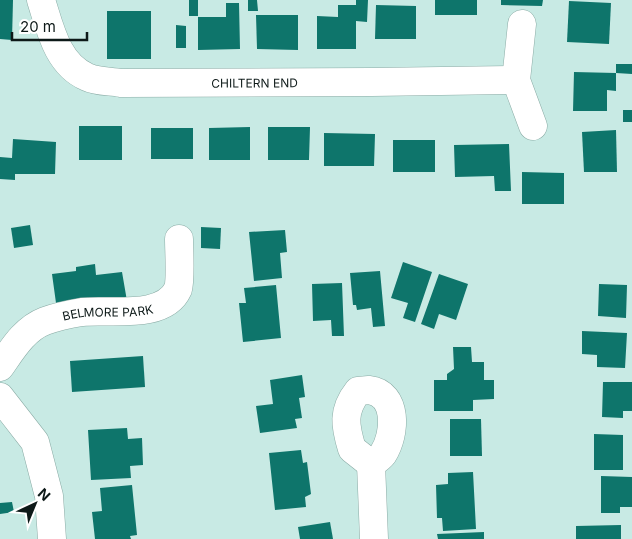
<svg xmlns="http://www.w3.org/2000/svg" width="632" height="539" font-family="Inter,sans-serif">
<rect width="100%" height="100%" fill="#c8eae4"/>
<g fill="#0e756b">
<polygon points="0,0 13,0 12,40 0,39"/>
<rect x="189" y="0" width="9" height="16"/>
<polygon points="248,0 257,0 258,11 248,11"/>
<polygon points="356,0 368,0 367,22 356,21 356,49 317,49 317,16 338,17 338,5 356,5"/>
<rect x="435" y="0" width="42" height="15"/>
<polygon points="501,0 543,0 542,6 501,5"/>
<polygon points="569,1 611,3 609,44 567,42"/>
<polygon points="226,3 239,3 240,49 198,50 198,17 226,17"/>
<polygon points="376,5 416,6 416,39 375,39"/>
<rect x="107" y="11" width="44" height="48"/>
<polygon points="256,15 298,15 298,50 257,49"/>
<polygon points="176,25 186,26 186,48 176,48"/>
<polygon points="616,64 632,64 632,74 616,73"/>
<polygon points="574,72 616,73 616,91 607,90 607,111 573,111"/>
<rect x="623" y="110" width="9" height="12"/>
<rect x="79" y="126" width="43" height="34"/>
<polygon points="250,127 250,160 209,160 209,128"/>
<polygon points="268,127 310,127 309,160 268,160"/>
<rect x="151" y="128" width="42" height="31"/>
<polygon points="616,130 617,172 584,172 582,132"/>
<polygon points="324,133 375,134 374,166 324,166"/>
<polygon points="13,139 56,142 55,174 15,174 15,180 0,179 0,157 12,158"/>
<rect x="393" y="140" width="42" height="32"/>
<polygon points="509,144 511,191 495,191 494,176 455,177 454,145"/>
<polygon points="522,172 564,173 564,204 522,204"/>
<polygon points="30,225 33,245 14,248 11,228"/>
<polygon points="201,227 221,228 220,249 201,248"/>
<polygon points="285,230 287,252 280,253 282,278 254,281 249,232"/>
<polygon points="403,262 432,272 415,322 403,318 408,303 391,298"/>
<polygon points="95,264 96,275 122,272 127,301 81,300 56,303 52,274 76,271 76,267"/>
<polygon points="380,271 385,326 373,327 371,308 357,310 356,305 353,305 350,273"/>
<polygon points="439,274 468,284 456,320 439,314 434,329 421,324"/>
<polygon points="342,283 344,336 332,336 331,320 313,321 312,284"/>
<polygon points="599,284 627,285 626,318 598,316"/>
<polygon points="276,285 281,338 243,342 239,303 246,303 244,288"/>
<polygon points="582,331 627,333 625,368 597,367 597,355 582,354"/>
<polygon points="453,347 471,347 472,362 484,362 484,380 494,380 494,399 473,400 473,411 434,411 434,380 447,380 447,374 454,369"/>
<polygon points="143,356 145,387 72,392 70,361"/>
<polygon points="302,375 305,397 299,398 302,418 295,419 297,428 260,433 256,406 273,404 270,380"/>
<polygon points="603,382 632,382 632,411 623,411 623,418 602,417"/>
<polygon points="450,419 481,419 482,456 450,456"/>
<polygon points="127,428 128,439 142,438 143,465 130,466 131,478 91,480 88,430"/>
<polygon points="594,434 623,435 623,470 594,470"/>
<polygon points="301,450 303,463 307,462 311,494 305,497 306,507 275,510 269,453"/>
<polygon points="473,472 476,529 443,531 442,518 437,518 436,485 448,484 448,473"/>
<polygon points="601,476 632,477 632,507 620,507 620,513 601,513"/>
<polygon points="132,485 137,535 130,536 131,539 95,539 92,512 102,511 100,488"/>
<polygon points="12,502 14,512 0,514 0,503"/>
<polygon points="330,522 333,539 300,539 298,527"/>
<polygon points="621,525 621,539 576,539 576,526"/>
<polygon points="484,532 484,539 438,539 437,534"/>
</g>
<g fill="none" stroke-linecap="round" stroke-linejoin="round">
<g stroke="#8aaba5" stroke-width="29">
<g id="minor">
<path id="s1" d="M41,0C50,28 57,64 87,77C97,82 111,81 121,83L372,82L516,80"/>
<polyline points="522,24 516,80 533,126"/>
<path id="s2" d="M0,367C12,350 24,329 45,321C56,317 70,314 82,312C110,309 164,320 178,289C181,280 179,250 179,239"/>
<path d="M369,390C398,393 396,434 383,454C380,458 375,461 371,464L352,449C345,426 342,411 358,391Z"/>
<polyline points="0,397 35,442 49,496 52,539"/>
<polyline points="371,464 374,539"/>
</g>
</g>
<use href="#minor" stroke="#fff" stroke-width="28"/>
</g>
<g text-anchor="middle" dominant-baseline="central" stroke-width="4" stroke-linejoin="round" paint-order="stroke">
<g font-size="12" fill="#0d1918" stroke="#fff">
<text stroke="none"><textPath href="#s1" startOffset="261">CHILTERN END</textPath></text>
<text stroke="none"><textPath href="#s2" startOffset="129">BELMORE PARK</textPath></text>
</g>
</g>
<g transform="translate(35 504) rotate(44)" stroke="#ffffff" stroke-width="4" paint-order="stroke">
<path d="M0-4L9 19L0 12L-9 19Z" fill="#0d1918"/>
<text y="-8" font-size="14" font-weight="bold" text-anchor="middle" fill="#0d1918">N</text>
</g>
<path d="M12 32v8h75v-8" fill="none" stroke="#0d1918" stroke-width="2.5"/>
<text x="20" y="32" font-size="15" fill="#0d1918" stroke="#ffffff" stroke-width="4" paint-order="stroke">20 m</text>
</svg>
